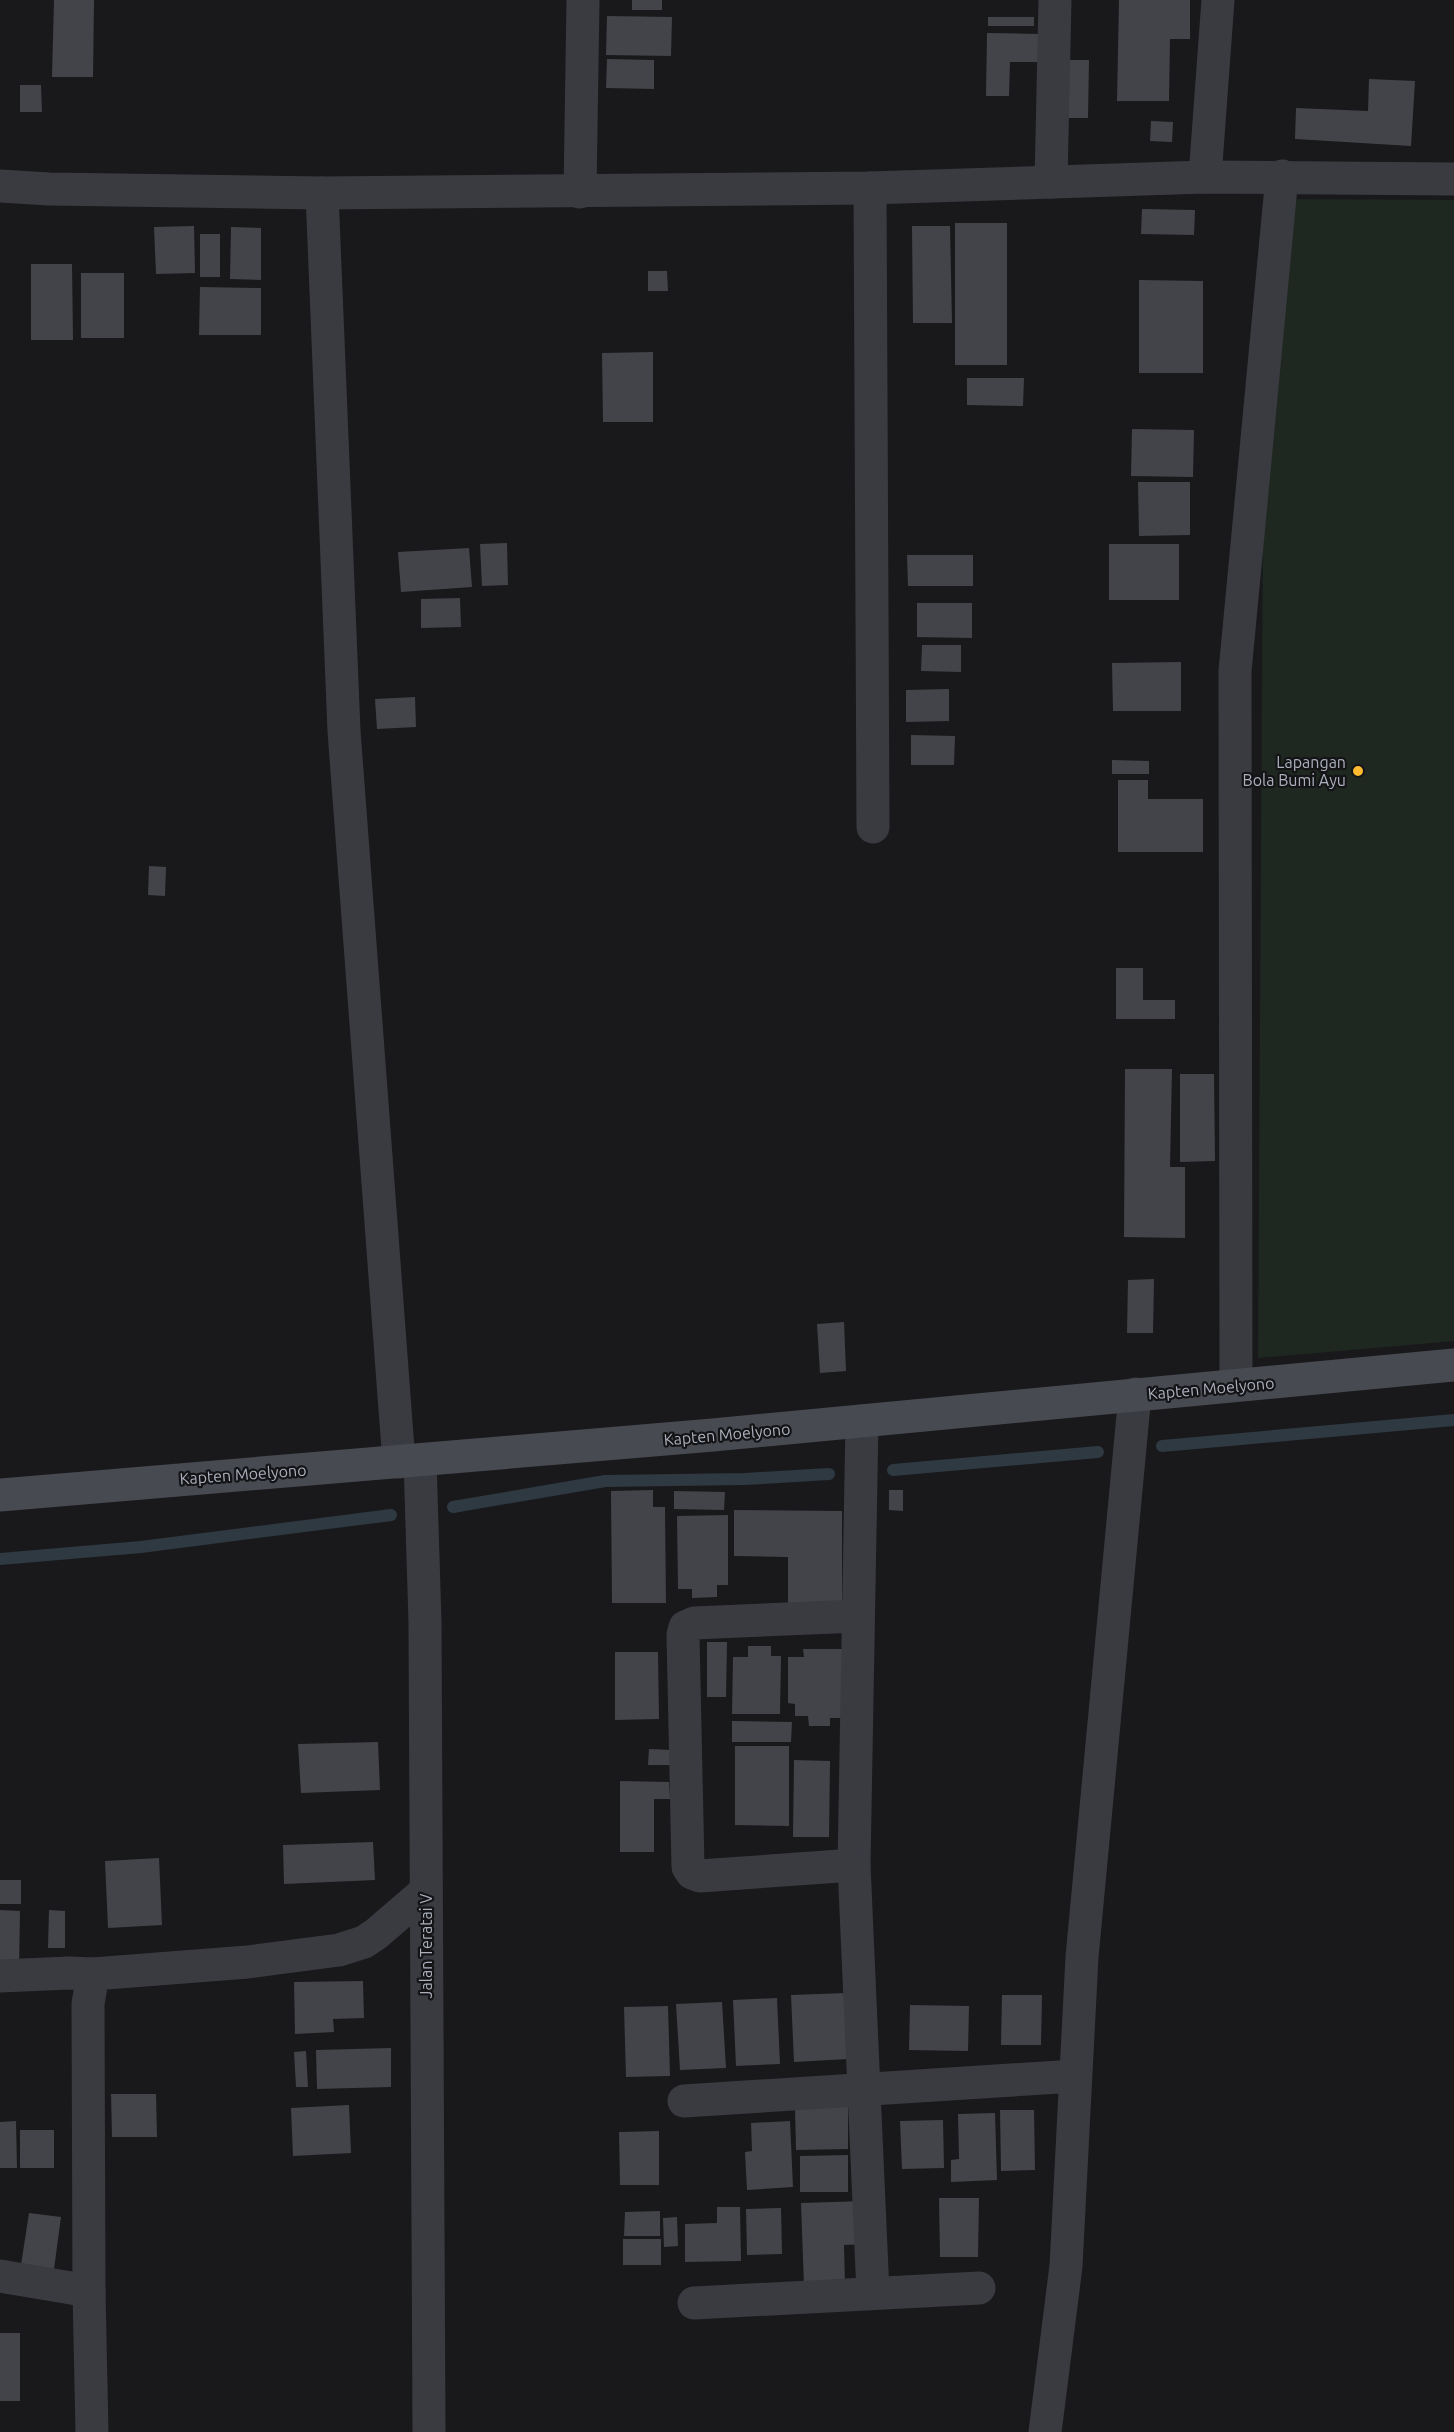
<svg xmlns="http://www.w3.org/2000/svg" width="1454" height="2432" font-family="Ubuntu,sans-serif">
<rect width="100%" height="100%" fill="#19191c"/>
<polygon fill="#1f2820" points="1265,199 1454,200 1454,1341 1258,1358"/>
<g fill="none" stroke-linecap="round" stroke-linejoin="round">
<g stroke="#2e3941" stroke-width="12">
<polyline points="1162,1446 1454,1420"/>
<polyline points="893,1470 1098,1452"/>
<polyline points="453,1507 605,1481 745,1479 829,1474"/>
<polyline points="0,1559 141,1547 391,1515"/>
</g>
</g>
<g fill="#434449">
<polygon points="54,0 94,0 93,77 52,77"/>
<rect x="632" y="0" width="30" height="10"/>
<polygon points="1119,0 1190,0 1190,39 1170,39 1169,101 1117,101"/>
<polygon points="607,16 672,17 671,56 606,55"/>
<rect x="988" y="17" width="46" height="9"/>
<polygon points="987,33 1038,34 1038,62 1010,62 1009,96 986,96"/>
<polygon points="607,59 654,60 654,89 606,88"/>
<polygon points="1064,60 1089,60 1088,118 1063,118"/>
<polygon points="1369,79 1415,81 1411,146 1295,139 1296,108 1368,111"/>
<polygon points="20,85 41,85 42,112 20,112"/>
<polygon points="1151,121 1173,122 1172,142 1150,141"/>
<polygon points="1142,209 1195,210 1194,235 1141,234"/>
<rect x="955" y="223" width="52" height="142"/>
<polygon points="194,226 195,273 156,274 154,227"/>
<polygon points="912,226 950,226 952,323 913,323"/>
<polygon points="231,227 261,228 261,280 230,279"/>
<rect x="200" y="234" width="20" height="43"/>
<polygon points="31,264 72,264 73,340 31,340"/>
<polygon points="648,271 667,271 668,291 648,291"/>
<rect x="81" y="273" width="43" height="65"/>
<polygon points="1139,280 1203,281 1203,373 1139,373"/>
<polygon points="200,287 261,288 261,335 199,335"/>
<polygon points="653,352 653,422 603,422 602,353"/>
<polygon points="967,378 1024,378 1023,406 967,405"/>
<polygon points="1132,429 1194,430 1193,477 1131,476"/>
<polygon points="1138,482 1190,482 1190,535 1139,536"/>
<polygon points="507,543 508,585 482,586 480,544"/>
<rect x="1109" y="544" width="70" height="56"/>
<polygon points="469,548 472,587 401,592 398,552"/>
<polygon points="907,555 973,555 973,586 908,586"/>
<polygon points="460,598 461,627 421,628 421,599"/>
<polygon points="917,603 972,603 972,638 917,637"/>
<polygon points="922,645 961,645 961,672 921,671"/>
<polygon points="1181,662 1181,711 1113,711 1112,663"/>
<polygon points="949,689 949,721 906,722 906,690"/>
<polygon points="415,697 416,727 377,729 375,699"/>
<polygon points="911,735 955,736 954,765 911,765"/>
<polygon points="1112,760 1149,761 1149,774 1112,774"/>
<polygon points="1118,780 1148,780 1148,799 1203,799 1203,852 1118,852"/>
<polygon points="149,866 166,867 165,896 148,895"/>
<polygon points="1116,968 1143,968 1143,1000 1175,1000 1175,1019 1116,1019"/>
<polygon points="1125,1069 1172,1069 1170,1167 1185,1167 1185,1238 1124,1237"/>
<polygon points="1180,1074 1214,1074 1215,1161 1180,1162"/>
<polygon points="1154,1279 1153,1333 1127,1333 1128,1280"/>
<polygon points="844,1322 846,1371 820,1373 817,1324"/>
<polygon points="653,1490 653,1507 665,1507 666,1603 612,1603 611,1491"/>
<polygon points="889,1490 903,1490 903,1511 889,1510"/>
<polygon points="674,1491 725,1492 724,1510 674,1509"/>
<polygon points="734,1510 842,1511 842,1605 788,1605 788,1557 734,1556"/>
<polygon points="728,1515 728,1585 717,1585 717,1597 692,1598 692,1589 678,1589 677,1516"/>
<polygon points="707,1642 727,1642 726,1697 707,1697"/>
<polygon points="748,1646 771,1646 771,1656 781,1656 780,1714 732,1714 733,1657 748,1657"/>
<polygon points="803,1649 842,1649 842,1718 830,1718 830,1726 809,1726 808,1716 795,1716 795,1704 788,1703 788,1657 804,1657"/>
<polygon points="615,1652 658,1652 659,1719 615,1720"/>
<polygon points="732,1721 792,1722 791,1742 732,1742"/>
<polygon points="378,1742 380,1790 301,1793 298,1744"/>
<polygon points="735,1746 789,1746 789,1826 735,1825"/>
<polygon points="649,1749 672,1750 671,1765 648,1765"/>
<polygon points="794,1760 830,1761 829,1837 793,1837"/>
<polygon points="620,1781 669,1782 670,1799 654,1799 654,1852 620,1852"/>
<polygon points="373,1842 375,1880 284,1884 283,1845"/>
<polygon points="159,1858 162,1925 108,1928 105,1861"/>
<rect x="0" y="1880" width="21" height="24"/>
<polygon points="0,1910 20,1911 19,1969 0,1969"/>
<polygon points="49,1910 65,1911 65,1948 48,1948"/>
<polygon points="363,1981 364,2018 333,2019 334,2032 295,2034 294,1982"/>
<polygon points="846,1993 848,2059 794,2062 791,1995"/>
<polygon points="1002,1995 1042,1995 1041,2045 1001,2045"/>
<polygon points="777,1998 780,2064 736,2066 733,2000"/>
<polygon points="722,2002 726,2068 680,2070 676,2004"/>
<polygon points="910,2005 969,2006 968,2051 909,2050"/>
<polygon points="668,2006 670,2076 626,2077 624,2007"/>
<polygon points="391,2048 391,2087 317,2089 316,2050"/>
<polygon points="306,2051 308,2087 296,2087 294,2052"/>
<polygon points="111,2094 156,2094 157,2137 112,2137"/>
<polygon points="349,2105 351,2153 293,2156 291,2108"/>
<polygon points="848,2106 848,2149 796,2150 795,2107"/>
<polygon points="1000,2110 1034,2110 1035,2170 1001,2171"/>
<polygon points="995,2113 997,2180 951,2182 951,2160 959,2159 958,2114"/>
<polygon points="943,2120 944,2168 902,2169 900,2121"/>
<polygon points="16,2121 17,2168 0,2168 0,2122"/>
<polygon points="790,2121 793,2187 747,2190 745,2152 752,2151 751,2123"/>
<rect x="20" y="2130" width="34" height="38"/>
<polygon points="659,2131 659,2185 620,2185 619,2132"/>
<polygon points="848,2155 848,2192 800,2192 800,2156"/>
<polygon points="939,2198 979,2198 978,2257 940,2257"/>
<polygon points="864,2201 865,2244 844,2245 845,2285 804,2286 801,2203"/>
<polygon points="717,2207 740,2207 741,2261 685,2262 685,2224 717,2223"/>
<polygon points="781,2208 782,2254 747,2255 746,2209"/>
<polygon points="660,2211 660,2236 624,2236 625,2212"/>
<polygon points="29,2213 61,2217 54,2269 21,2265"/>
<polygon points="677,2217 678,2246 664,2247 663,2218"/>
<rect x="623" y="2239" width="38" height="26"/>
<rect x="0" y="2333" width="20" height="68"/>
</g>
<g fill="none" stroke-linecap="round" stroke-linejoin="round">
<g stroke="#3a3b41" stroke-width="33">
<polyline points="1205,177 1218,0"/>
<polyline points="1051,182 1055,0"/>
<polyline points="0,186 49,189 322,193 870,188 1205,177 1454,179"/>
<polyline points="870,188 873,827"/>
<polyline points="580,192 583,0"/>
<polyline points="322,193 344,731 399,1462"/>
<polyline points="1236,1384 1235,671 1282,176"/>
<polyline points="862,1421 854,1865 873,2293"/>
<polyline points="420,1460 425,1622 429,2432"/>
<polyline points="854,1865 700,1876 692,1873 688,1867 683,1635 685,1627 694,1623 858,1616"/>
<polyline points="0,1976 69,1973 93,1974"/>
<polyline points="684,2101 1075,2076"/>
<polyline points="0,2276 89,2291"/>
<polyline points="694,2303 979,2288"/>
<polyline points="92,2432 89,2291 88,2004 93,1974 248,1962 339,1950 364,1942 376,1934 426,1891"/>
<polyline points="1045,2432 1066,2266 1082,1957 1135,1394"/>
</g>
<polyline stroke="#484a51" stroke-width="33" points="0,1495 713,1435 1454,1365"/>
</g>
<circle fill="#fdba30" stroke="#141417" stroke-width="2" cx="1358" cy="771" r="6"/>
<g text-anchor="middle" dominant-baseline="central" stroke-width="4.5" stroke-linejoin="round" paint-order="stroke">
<g font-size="16" fill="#abb0bc" stroke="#141417" text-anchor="end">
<text x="1346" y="762">Lapangan<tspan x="1346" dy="18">Bola Bumi Ayu</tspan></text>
</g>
<g font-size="16" fill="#abb0bc" stroke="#141417">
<text transform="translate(1211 1388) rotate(-5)">Kapten Moelyono</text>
<text transform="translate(727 1434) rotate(-5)">Kapten Moelyono</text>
<text transform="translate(243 1474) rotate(-4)">Kapten Moelyono</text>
<text transform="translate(426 1946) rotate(-90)">Jalan Teratai V</text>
</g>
</g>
</svg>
